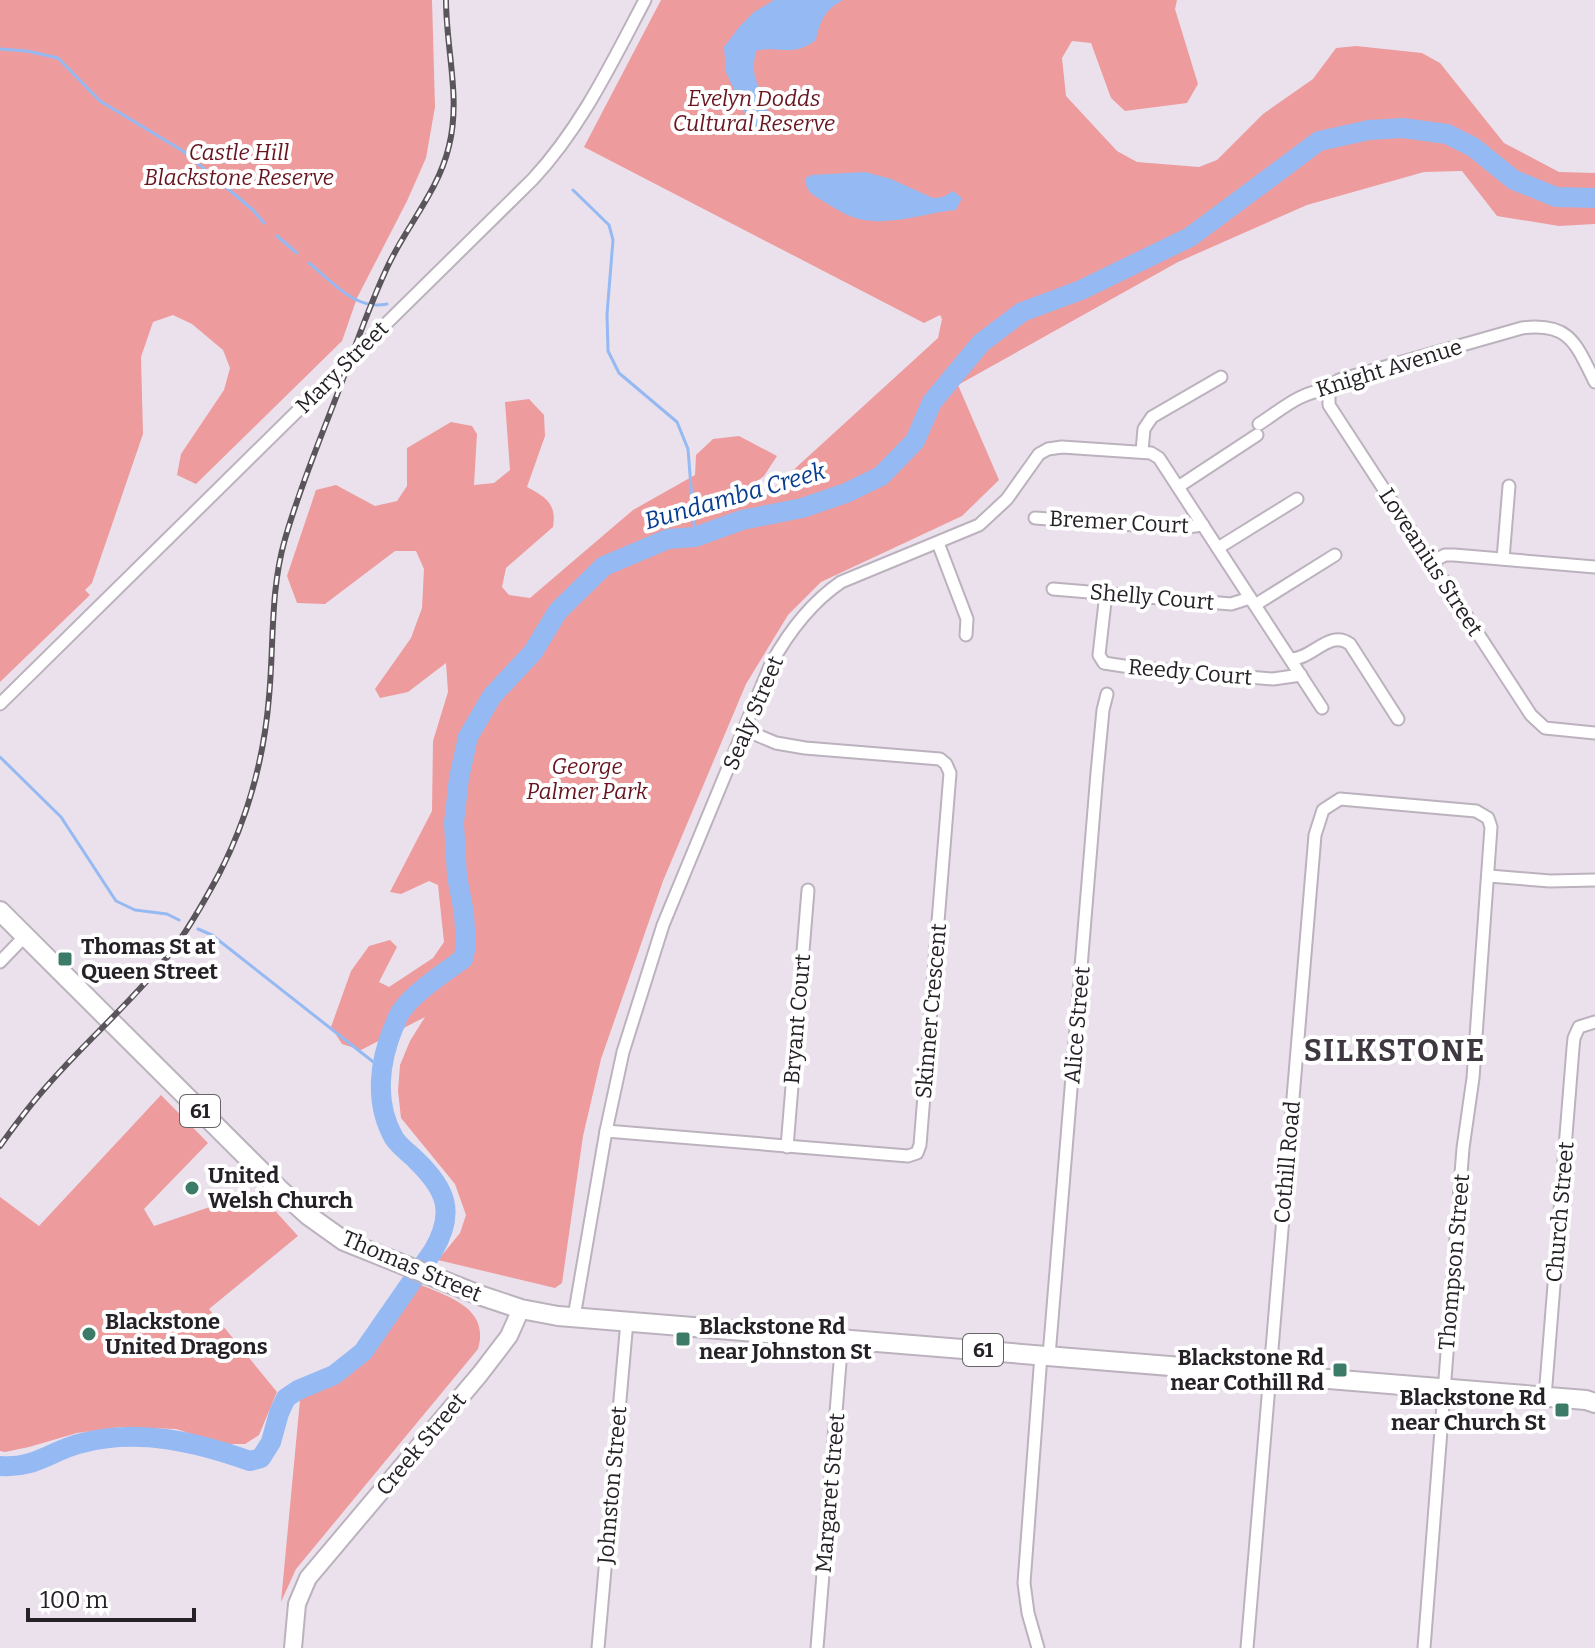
<svg xmlns="http://www.w3.org/2000/svg" width="1595" height="1648" font-family="Bitter,serif">
<rect width="100%" height="100%" fill="#ebe1ed"/>
<g fill="#ed9b9d">
<polygon points="0,0 432,0 435,107 426,158 407,201 357,298 342,341 196,484 177,475 181,454 224,390 230,368 223,350 192,324 173,315 153,322 141,357 143,434 92,583 85,590 90,595 0,682"/>
<path d="M661,0H1177L1175,9L1198,84L1187,103L1125,111L1111,98L1091,43L1072,41L1062,58L1066,96L1117,151L1137,162L1199,167L1217,160L1263,114L1313,79L1336,48L1356,46L1422,53L1440,63L1504,143L1559,172L1595,173V224L1559,226L1497,216L1462,171L1424,172L1307,205L1178,262L958,385L999,480L962,516L821,582L788,615L746,684L663,881L601,1059L583,1136L562,1283L555,1288L438,1260L460,1233L466,1215L455,1184L401,1118L398,1091L400,1065L410,1041L425,1017L361,1050L342,1044L331,1027L351,971L369,946L390,940L397,947L379,982L389,987L433,958L444,942L438,885L429,881L401,894L390,892L432,811L433,741L448,692L446,663L408,692L380,698L375,689L411,638L422,608L424,569L416,551H395L325,604L297,603L287,576L316,490L336,485L375,506L397,501L407,486V448L451,422L472,426L477,434L474,485L494,483L510,470L505,402L529,399L544,415L545,436L527,487C545,497 557,503 553,527L506,568L502,587L509,595L530,598L633,510L695,475L696,455L713,439L739,436L777,456L764,476L724,506L734,509L766,495L938,338L942,319L940,315L924,323L584,147Z"/>
<polygon points="161,1095 208,1143 144,1209 154,1226 257,1191 298,1236 209,1309 277,1392 259,1435 245,1444 223,1444 176,1429 121,1427 77,1433 29,1447 5,1452 0,1451 0,1197 39,1226"/>
<path d="M419,1284C449,1297 490,1308 478,1349L296,1569L281,1602L300,1400L337,1382L371,1354Z"/>
</g>
<g fill="#95b9f2">
<path d="M774,0H843C826,9 820,20 816,40C793,58 778,45 756,51C754,60 753,68 755,77C761,97 775,110 767,132L759,133L751,127L726,72L724,47L740,26L754,12Z"/>
<path d="M865,172L891,179L933,198L943,197L953,191L962,198L956,210C921,213 879,231 845,214C837,210 830,205 823,201C813,195 805,192 806,178L811,175Z"/>
</g>
<g fill="none" stroke-linecap="round" stroke-linejoin="round">
<g stroke="#95b9f2" stroke-width="3">
<polyline points="0,49 27,51 58,58 100,101 183,151 253,210 264,223"/>
<polyline points="573,190 609,225 613,240 607,314 608,351 619,373 677,422 688,449 695,537"/>
<polyline points="277,236 297,253"/>
<path d="M309,263C332,281 355,311 387,304"/>
<polyline points="0,757 61,817 116,901 135,910 167,914 179,920"/>
<polyline points="198,929 212,935 381,1068"/>
</g>
<path stroke="#95b9f2" stroke-width="20" d="M0,1466C35,1469 52,1450 82,1443C139,1428 196,1442 250,1461L261,1458L271,1442L279,1413L286,1398L298,1390L334,1375L363,1352L433,1251C456,1212 446,1189 416,1160C409,1153 399,1146 394,1138C374,1103 379,1062 394,1026C397,1021 398,1014 402,1010C416,991 444,973 463,959L466,946L464,913L457,876L454,823L459,778L468,737L492,696L533,652L558,611L604,566L668,539L695,537L742,520L802,508L846,493L881,476L915,441L932,402L981,343L1022,312L1081,290L1190,237L1319,141L1369,130L1403,128L1447,134L1473,147L1514,180L1556,197L1595,198"/>
<g stroke="#bbb2be" stroke-width="15">
<g id="minor">
<polyline points="1329,390 1329,405 1531,715 1545,728 1595,733"/>
<path d="M1259,424C1281,410 1302,390 1329,390L1333,384L1339,380L1522,328C1570,322 1576,344 1595,382"/>
<polyline points="1142,451 1144,429 1152,417 1221,377"/>
<polyline points="1178,487 1257,435"/>
<polyline points="1035,518 1179,528 1203,525"/>
<polyline points="938,543 967,619 966,635"/>
<polyline points="1218,548 1297,499"/>
<polyline points="1503,559 1509,486"/>
<polyline points="1431,562 1445,555 1454,555 1595,567"/>
<polyline points="1053,589 1231,604 1250,598"/>
<polyline points="1106,593 1099,655 1104,663 1130,667 1273,679 1301,675"/>
<polyline points="1255,605 1335,555"/>
<path d="M1291,659C1313,659 1329,629 1350,644L1398,719"/>
<path d="M0,704L533,179C582,126 611,64 645,0"/>
<polyline points="1489,876 1550,881 1595,880"/>
<polyline points="0,962 25,936"/>
<polyline points="606,1131 908,1156 917,1153 920,1145 950,773 946,764 940,759 805,748 776,743 745,730"/>
<polyline points="787,1147 808,890"/>
<path d="M574,1317L606,1131L623,1052L663,925L771,664C788,633 812,602 841,582L979,525L1007,499L1039,454L1048,449L1062,447L1151,453L1159,458L1322,708"/>
<polyline points="1049,1356 1097,773 1103,710 1107,694"/>
<polyline points="1545,1397 1573,1048 1574,1038 1579,1027 1595,1022"/>
<polyline points="598,1648 627,1321"/>
<polyline points="817,1648 842,1338"/>
<polyline points="1038,1648 1028,1613 1024,1583 1041,1355"/>
<polyline points="1247,1648 1315,835 1323,810 1340,799 1476,811 1488,818 1491,827 1473,1078 1463,1148 1424,1648"/>
</g>
</g>
<g stroke="#bbb2be" stroke-width="20">
<polyline id="secondary" points="293,1648 297,1604 308,1578 480,1374 509,1336 521,1309"/>
</g>
<g stroke="#bbb2be" stroke-width="22">
<polyline id="primary" points="0,911 280,1190 309,1216 344,1241 479,1295 521,1309 558,1316 1586,1400 1595,1403"/>
</g>
<use href="#minor" stroke="#fff" stroke-width="11"/>
<use href="#secondary" stroke="#fff" stroke-width="16"/>
<use href="#primary" stroke="#fff" stroke-width="18"/>
<g stroke="#5a555b" stroke-width="6">
<path id="rail" d="M0,1146C15,1125 30,1105 47,1086C86,1041 132,1002 169,955C188,930 204,902 219,874C247,820 264,758 269,697C274,644 270,591 285,539C299,490 319,442 337,395C353,353 367,311 386,270C405,227 438,193 449,146C461,98 446,49 446,0"/>
</g>
<use href="#rail" stroke="#fff" stroke-width="3" stroke-dasharray="9" stroke-linecap="butt"/>
</g>
<g fill="#3c7b67" stroke="#fff" stroke-width="3">
<rect x="57" y="951" width="16" height="16" rx="4"/>
<circle cx="192" cy="1188" r="8"/>
<circle cx="89" cy="1334" r="8"/>
<rect x="675" y="1331" width="16" height="16" rx="4"/>
<rect x="1332" y="1362" width="16" height="16" rx="4"/>
<rect x="1554" y="1402" width="16" height="16" rx="4"/>
</g>
<g text-anchor="middle" dominant-baseline="central" stroke-width="8" stroke-linejoin="round" paint-order="stroke">
<g fill="#fff" stroke="#666467" stroke-width="2">
<rect x="180" y="1095" width="40" height="32" rx="6"/>
<rect x="963" y="1334" width="40" height="32" rx="6"/>
</g>
<g font-size="20" font-weight="bold" fill="#252126">
<text x="200" y="1111">61</text>
<text x="983" y="1350">61</text>
</g>
<g font-size="22" font-style="italic" fill="#681520" stroke="#fff">
<text x="754" y="98">Evelyn Dodds<tspan x="754" dy="25">Cultural Reserve</tspan></text>
<text x="239" y="152">Castle Hill<tspan x="239" dy="25">Blackstone Reserve</tspan></text>
<text x="587" y="766">George<tspan x="587" dy="25">Palmer Park</tspan></text>
</g>
<g font-size="22" fill="#252126" stroke="#fff">
<text transform="translate(342 367) rotate(-45)">Mary Street</text>
<text transform="translate(1389 368) rotate(-17)">Knight Avenue</text>
<text transform="translate(1119 522) rotate(3)">Bremer Court</text>
<text transform="translate(1431 562) rotate(57)">Loveanius Street</text>
<text transform="translate(1152 597) rotate(5)">Shelly Court</text>
<text transform="translate(1190 672) rotate(5)">Reedy Court</text>
<text transform="translate(753 713) rotate(-67)">Sealy Street</text>
<text transform="translate(931 1011) rotate(-85)">Skinner Crescent</text>
<text transform="translate(797 1019) rotate(-85)">Bryant Court</text>
<text transform="translate(1077 1025) rotate(-85)">Alice Street</text>
<text transform="translate(1287 1162) rotate(-85)">Cothill Road</text>
<text transform="translate(1560 1212) rotate(-85)">Church Street</text>
<text transform="translate(1454 1262) rotate(-85)">Thompson Street</text>
<text transform="translate(412 1266) rotate(23)">Thomas Street</text>
<text transform="translate(421 1444) rotate(-50)">Creek Street</text>
<text transform="translate(612 1485) rotate(-85)">Johnston Street</text>
<text transform="translate(830 1493) rotate(-85)">Margaret Street</text>
</g>
<g font-size="22" font-weight="bold" fill="#252126" stroke="#fff" text-anchor="start">
<text x="81" y="946">Thomas St at<tspan x="81" dy="25">Queen Street</tspan></text>
<text x="208" y="1175">United<tspan x="208" dy="25">Welsh Church</tspan></text>
<text x="105" y="1321">Blackstone<tspan x="105" dy="25">United Dragons</tspan></text>
<text x="699" y="1326">Blackstone Rd<tspan x="699" dy="25">near Johnston St</tspan></text>
<text x="1324" y="1357" text-anchor="end">Blackstone Rd<tspan x="1324" dy="25">near Cothill Rd</tspan></text>
<text x="1546" y="1397" text-anchor="end">Blackstone Rd<tspan x="1546" dy="25">near Church St</tspan></text>
</g>
<g font-size="24" font-style="italic" fill="#083d8e" stroke="#fff">
<text transform="translate(735 496) rotate(-16)">Bundamba Creek</text>
</g>
<g font-size="30" font-weight="bold" letter-spacing="2" fill="#3f3841" stroke="#fff">
<text x="1395" y="1051">SILKSTONE</text>
</g>
</g>
<path d="M28 1608v12h166v-12" fill="none" stroke="#252126" stroke-width="4"/>
<text x="40" y="1608" font-size="24" fill="#252126" stroke="#ffffff" stroke-width="6" paint-order="stroke">100 m</text>
</svg>
